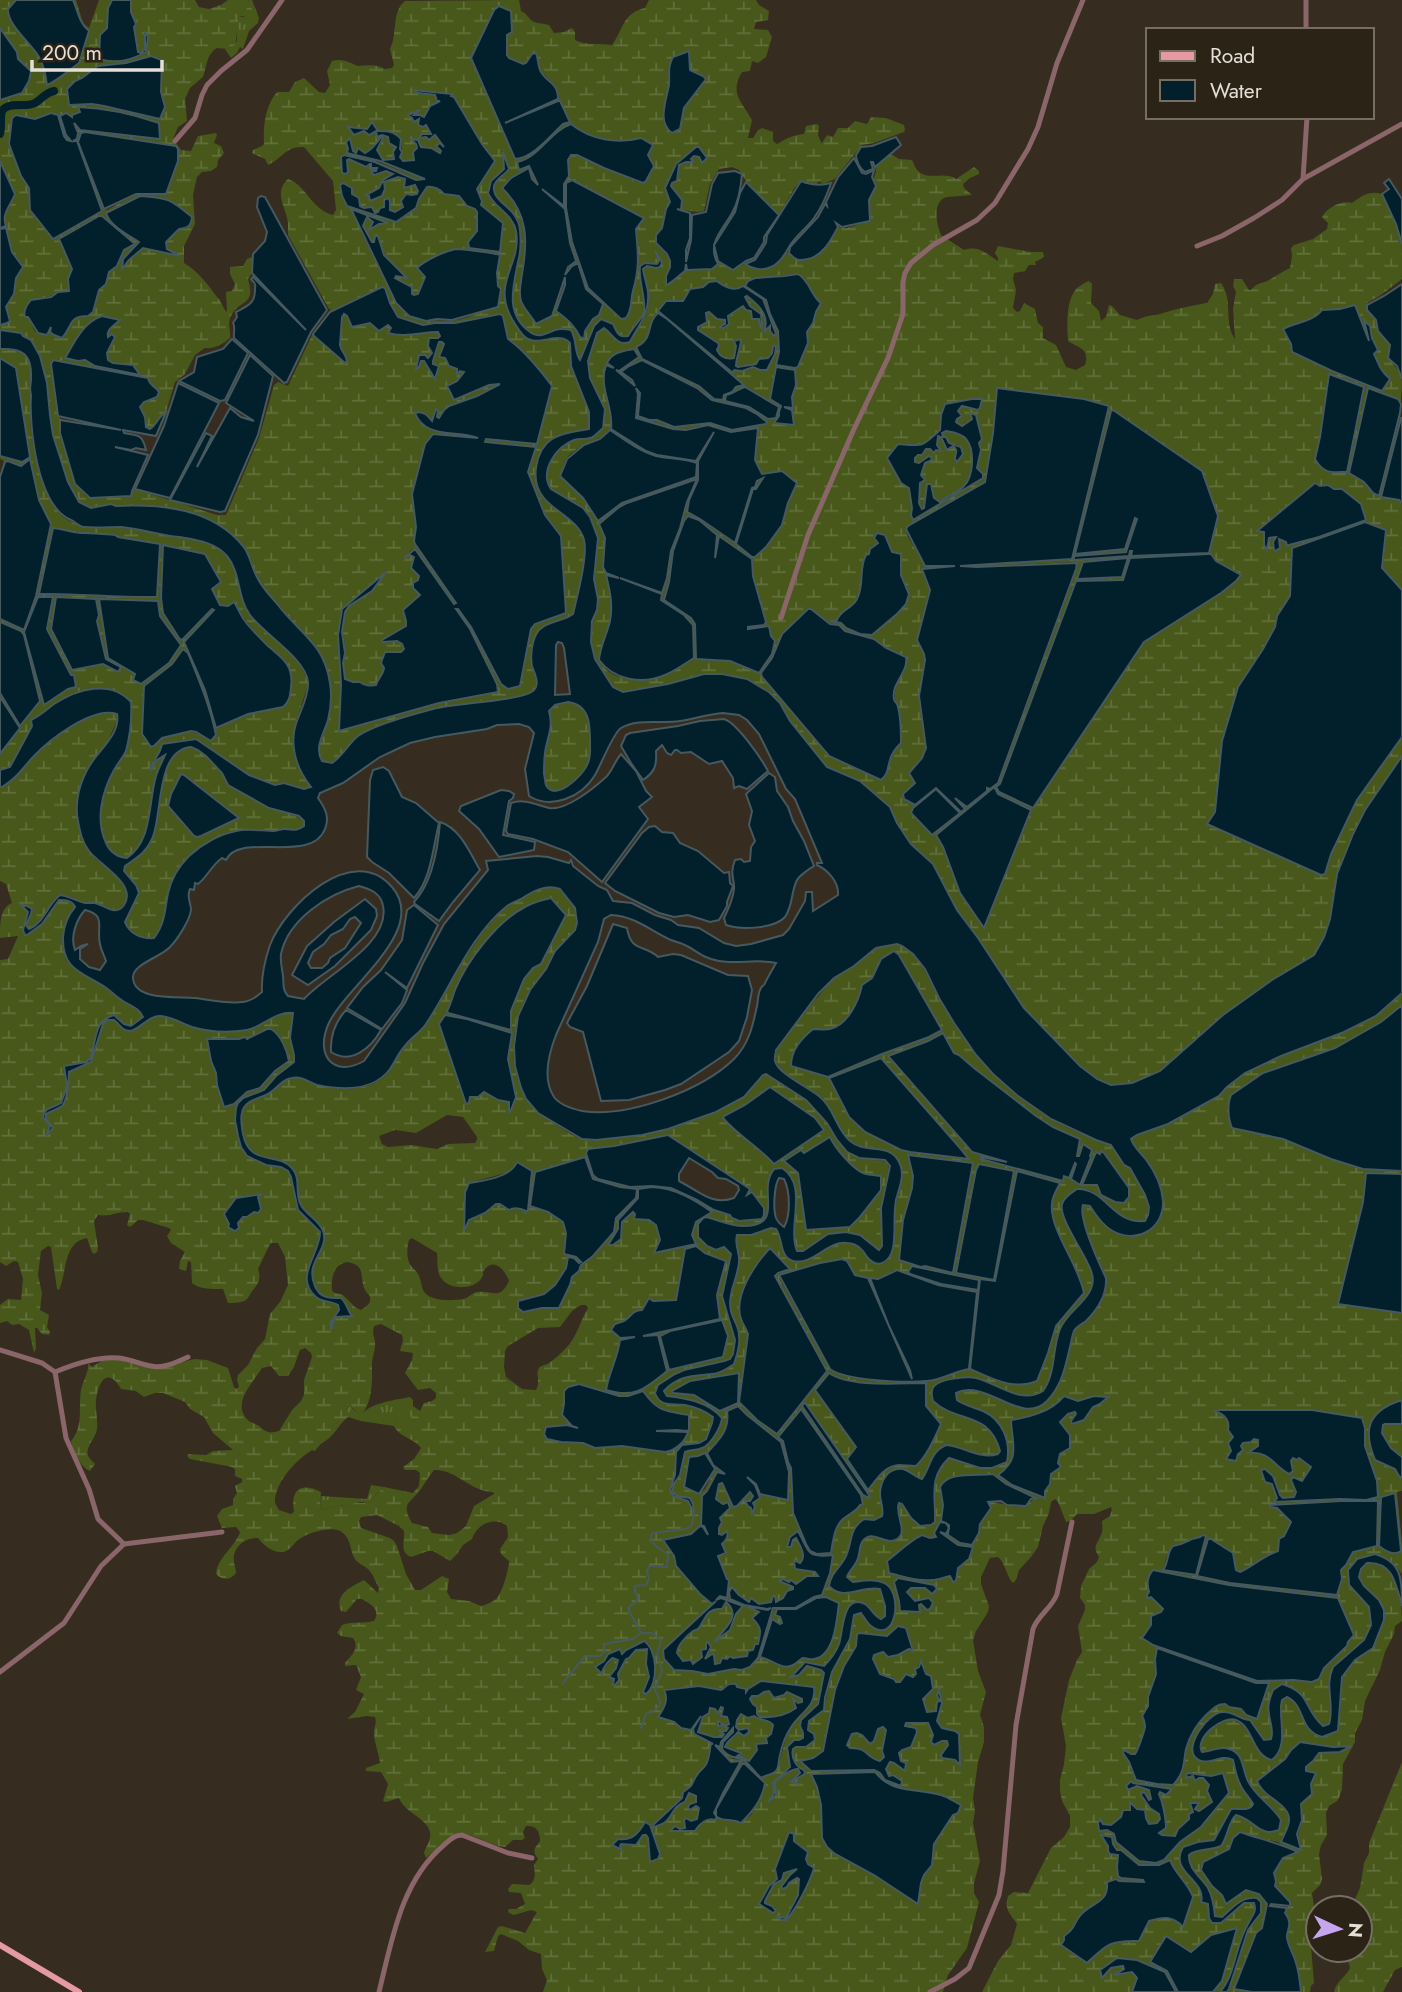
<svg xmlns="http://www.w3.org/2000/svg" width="1402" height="1992" font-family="Jost,sans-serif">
<defs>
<pattern id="grass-tufts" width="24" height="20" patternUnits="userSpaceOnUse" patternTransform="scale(1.75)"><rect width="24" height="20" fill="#47581a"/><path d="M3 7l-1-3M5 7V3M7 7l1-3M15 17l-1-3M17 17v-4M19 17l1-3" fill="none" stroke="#61703b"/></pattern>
<pattern id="wetland-marsh" width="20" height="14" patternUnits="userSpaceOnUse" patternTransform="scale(1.75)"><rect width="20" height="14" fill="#47581a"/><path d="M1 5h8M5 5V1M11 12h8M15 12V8" fill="none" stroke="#61703b"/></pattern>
</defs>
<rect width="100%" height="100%" fill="#362c20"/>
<g fill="url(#grass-tufts)">
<polygon points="248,0 252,0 259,18 258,23 249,31 243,49 240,47 237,53 231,58 225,49 228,49 237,41 236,26 239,17 245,17 252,12"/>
<path d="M410,1397L413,1400V1406H409L410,1415L414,1422L411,1424L397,1422L394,1426L361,1421L348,1417V1408L350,1406L355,1411L363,1413C373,1402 396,1400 410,1397Z"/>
<polygon points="371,1485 384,1487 368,1503 360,1502 348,1506 339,1505 323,1510 320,1507 321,1496 367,1499"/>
</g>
<g fill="url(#wetland-marsh)" fill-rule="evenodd">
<path d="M0,0H16L8,9C7,25 31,43 39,57C43,65 45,77 48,85L79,63L89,31C79,23 78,11 73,0H76L83,23L89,28L99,0H112L108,8L107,28L100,35L99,58C115,65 132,60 146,52L148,37L146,33L145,49L140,53L138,52C138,42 132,33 136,23L131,12V0H195L199,7L209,9L221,5L228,0H248L256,19L252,21L243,16L239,17L235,45L228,49L217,48C206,55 207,66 203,77L190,88L185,99L187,121L178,127L173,139L181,150L191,151L198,136L216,133L217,135L214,143L221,146L224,153L218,160L217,167L211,171L202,172L197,177L193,195L195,224L184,246V263C198,271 208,285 217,297C222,302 222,307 227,312L226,292L232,291L235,284L230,274V267L243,266L247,259L252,257V273L248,279C256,307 240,298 231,316C227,323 231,330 230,338C223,344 215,349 205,348L195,355L185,374L175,382L166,412C158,417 157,425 150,429L146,427L145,417L140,407L144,402L157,397L159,392C156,386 149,386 147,378L53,360L51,361L58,416L62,420L59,421V433L75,484L86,496L90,498L131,496L132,491L135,489L217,515H226L259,438L274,385L278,382L288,386L313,333L331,309H329L288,235C288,231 288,227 288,223C286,207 273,193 288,179C305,184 312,210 333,215L336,210L333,181L304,147C285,146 282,159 268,165L265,159L252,153L253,150L262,146L264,144C263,127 265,106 277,92H289L295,82L304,78L319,92L325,93L330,85L327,71L332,61C341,58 349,62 358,66C368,65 376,64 385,69L392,68L394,65L390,49C398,34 391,12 405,1L519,0L521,11C527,14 527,16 531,20C535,24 543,23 549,25L554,33L564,32L572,28L575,32V40C586,46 600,43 612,45C623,31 622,13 645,8L649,0H756L759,5L769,11L768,20L756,22L754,29L768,30L772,37L766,57L758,63L752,61L750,71L742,72C729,93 742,102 752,120L748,138H753L758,130L762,128L773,132V141L777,144C787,138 793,135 804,134L806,126L817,124L819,126L818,135L821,142L822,143L827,135L833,137L838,128H848L855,121L867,124L871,117L886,118L904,125L905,130L904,132L874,143L862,145L835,179L823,184L819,181L816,185L801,181L795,187L779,215C763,201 749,187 739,170L732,167L719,169L710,184L704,211L698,212L681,210L682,200L671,186L672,183L677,181L679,165L686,162H693L691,159L694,156L699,157L702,163L707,158L699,147H696L676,164L665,188L670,202L666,209L662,228L656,235V239L658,246L669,258L670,267L666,276V285C673,281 678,273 687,270C694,268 705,269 712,269L718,261L732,270L742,264C765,271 769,269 787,252L799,261L818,256L831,240L838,227L847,228L870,221L869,200L876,186L875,182L873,181L876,171L875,167L891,154L899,159L912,160C914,164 915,168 918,171C928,181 946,171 956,179L974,167L979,171V174L970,178L963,184L964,188L972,195C966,196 949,196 944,198C932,205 937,225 941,235L964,250C979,245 985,253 998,261V258L995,253L998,246L1031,252H1043L1044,257L1035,262L1036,265H1029L1025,271L1014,273L1013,279L1016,290L1013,308L1017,312L1020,311L1024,303L1035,309L1038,323L1043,327V338L1056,345L1066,367L1076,370L1085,365C1090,348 1078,348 1068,341C1067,327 1066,304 1074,292C1077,287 1084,283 1089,281L1092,284L1091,303L1099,311L1101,321L1106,317L1109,305L1112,306L1120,315L1137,320C1144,316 1151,316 1160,314C1175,309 1190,306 1207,303L1213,294L1215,284L1221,283C1234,301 1223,322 1235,339L1233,309L1236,292L1233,286L1234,279H1242L1249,290H1251C1257,283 1260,284 1267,281C1275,277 1281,272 1290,268L1292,256L1291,248L1294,245L1313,239L1327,229L1328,223L1322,217C1327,208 1341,200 1352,203C1361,196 1370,190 1382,194L1396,224L1402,244V279L1381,295L1367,303V310L1374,317L1378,331L1390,345L1388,358C1394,366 1400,370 1402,381C1402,416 1390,461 1381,496L1399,500L1402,503V590L1382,569L1386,530L1365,522L1292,548L1290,596L1277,616L1275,627L1263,649L1238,687L1222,741L1215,812L1207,824L1320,874H1325L1331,854L1357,800L1402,737V756L1365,810L1353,834L1337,874L1330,919L1324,937L1314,955L1272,980L1223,1015L1160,1071L1132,1083L1111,1085L1097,1079L1080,1066L1024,1008L978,938L957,910L933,864L911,844L897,823L890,807L860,781L827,767L790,721L780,703L769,692L747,679L722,674H704L668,684L623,692L613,687L595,659L591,642L592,621L597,610L598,599L594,579L598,538L590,517L584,508L551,489C539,471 556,447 574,440C579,438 585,440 590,438C595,437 599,431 603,428L604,409L590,378L588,361L597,333L604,328C610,332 614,340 620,343C630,347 631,338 636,332C645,319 651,308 648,291C647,283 644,276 643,269L647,266L656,268L660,267L662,262L659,257L657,264L645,263L640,266C638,281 646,297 644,312C642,320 632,328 629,336C618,338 617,332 613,324L601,319L594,326L580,360L571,330C566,329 560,328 555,330C547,333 539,339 530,332C505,314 513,288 518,262C521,252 521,240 520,230C518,208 496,204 494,190C492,181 504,176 509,169L504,157V169L491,181L488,192C494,208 513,214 516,231C522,265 491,282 512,319C515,324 520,333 525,337C539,348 557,330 570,343L571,366L589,412V429C578,431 562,432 552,439C535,450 530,481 543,497C553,511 579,520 584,540C588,556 577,597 573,615C563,622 549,620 539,630C532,638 530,656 532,666C534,673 541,684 533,691C519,702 454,703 433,709C414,714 373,725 358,736C348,744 343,756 332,763L322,761C314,747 324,734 328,720C331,708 332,696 330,683C324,643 300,634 278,605C270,595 261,586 256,575C251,566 250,554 243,546C212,508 162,504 116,506L111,504L91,508L79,502L68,482L53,435L50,415L47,383L40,356L31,340L23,336L21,333L0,330V325L7,323L10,321L6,307L14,294L16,278L23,267L12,252L6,228L0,229V228L6,226L4,215L15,194L0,161V100L22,93L29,81L31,71L18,59L17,52L0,28ZM499,6L511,11L512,31L507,35V55L509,58L523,64L526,63L532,54L536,53L540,70L554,84L559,96L558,99L504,123L558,101H560L570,122L564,124C550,136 533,158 516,159L471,58L494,10ZM688,52L690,70L703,76L705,78L684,108L680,128L672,133C657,123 667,100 669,85C670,75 667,67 673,57ZM146,57L158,58L162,61C162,71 160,81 161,91C162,102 168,108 159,119L104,106L92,104L69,105L67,89L75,81L82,78L98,66L126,63ZM451,96L454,97L482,144L494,161L477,189L482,201L481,205L503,223L500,252L469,248L468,242L477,231V212L475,208L467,206L459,196L444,194C440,189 433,186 427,187L419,199L416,208L396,222L347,206L342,196L340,185L346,184L352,188V194L359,198L360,206L364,208L372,207L375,213L378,212L380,208H384L385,205L384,200L388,199L390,201V210L395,213L403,207C400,202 401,198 405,194L412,195L417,194L418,191L415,185L404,188L405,179L398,177L384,183L385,189L382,196L370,201L369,196L366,195L379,188L383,180L393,174L386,171L374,175L371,171H376L377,168H371V163L365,167L349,159H346L348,171L346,174L342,173L341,157L347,155L364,161L375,162L416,180H425V179C398,170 375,160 347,153L348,149L346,142L350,138L353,151L356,153L358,148L364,154C370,150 377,143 381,137L383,138L381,144L377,151L383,160L394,159L393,152L396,147L389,143L388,137L382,135L377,136L376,131H374L369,135L364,131L354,135L348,127L367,129L372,122L378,131C399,131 405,137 400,157L403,161L413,160V152H416L417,148L412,139L418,140L421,147L431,148L440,153L441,150L435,146L440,144L443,148L444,147L435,135L429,140L426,137L419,139L422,134L432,135L426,125L423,127L418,125L419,119L414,121L408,115L417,111L414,116L420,115L424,117L430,106ZM79,107C107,108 133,114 159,123L160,139L79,130L77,129L72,115L80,112ZM51,113L57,115L64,136L67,140L77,142L102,211L53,239L30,210L29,188L21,176L9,144L13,118L16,115L35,119ZM571,124C592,139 617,144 642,138L651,144L648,156L654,166L646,181L637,182L577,155H571L568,160L569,176L564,184V206L561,205L534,180L529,165L519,170L517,162C539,157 550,131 571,124ZM86,132L176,147C182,161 171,180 166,194H136L107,210L104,209L79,142L81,133ZM528,168L534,182L565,209L570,243L576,261C561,271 560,299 552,316L536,324L522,304L520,297C519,288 522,279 523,270C527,236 527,212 502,188L511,178ZM569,180L644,218L636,228C638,253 640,267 633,291C631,301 633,309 626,318L621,319L587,285L572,242L566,208V183ZM140,196C169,198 170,199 192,217L191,223L186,229H179L166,242L167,249L179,255L143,248L129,260L123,268V259L140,242L124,233L106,216V213ZM352,209L386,223L379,224L370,229L373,220L367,217L363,226L372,242L374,243L375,236H378L384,255L407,277L395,276L394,278L412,287V294L414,296L418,294L425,277L417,267C441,248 470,247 500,254L497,273L498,286L501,289L498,307C484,310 471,317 457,320C448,321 417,321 409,316C396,309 371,250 361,233V227ZM102,216L135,244C131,248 124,249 121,254C115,264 119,264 109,272L105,284L99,290L93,311L88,316C69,316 72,322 64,337L54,335L50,332L46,297L69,291L68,279L72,269L60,239ZM578,263L586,289L603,304L598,315L593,319L584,331V339L580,337C574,325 567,319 556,311C560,296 564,269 578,263ZM798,274C810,281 811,295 821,303L807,332L808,342L798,367L795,368L776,365L779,353L778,331L770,314L766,300L745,286L748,281C758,277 785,275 798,274ZM717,281C724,287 735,292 743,286L763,299L776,334L774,335L770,330L771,325L764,330C769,315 758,305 747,296L745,297L750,306L761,314L762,327L760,326L759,319H752L751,311L746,310L744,306L728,317L729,324L724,328L720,327L725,324V320L717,319L708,312L706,313L707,322L698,328V330L718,343L719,347L717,350C721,358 725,360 734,358L736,346L734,342L741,339C741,348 736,357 736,366L738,367L756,364L759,359L768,358L772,353L773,346H776L775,354L767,369L760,370L753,367L742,371L734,370L732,373L658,311L666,301L682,302L690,289L703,287L709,282ZM382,287L385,288L390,303L398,317C430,334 466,318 500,314L503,316L508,339C523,349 542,372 552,386L537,443L486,439L485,442L536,447L528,472L545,515L561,536L566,613L535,624L531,629L520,686L508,689L500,684L471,627L458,608L455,609L470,629L497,683L498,692L440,703L339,731L341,684L338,635L342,609L383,576L372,591L349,606L345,612L342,632L344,637L345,653L343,663L345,679L353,682H360L365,685H376C378,678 383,675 384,668L381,663L385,652H401L404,649L402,644L397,641L384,642L382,640L406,626V621L403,610L420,595L413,588V583L418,580L419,576L411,568L414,557L410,555L406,556L411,550L415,549L454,605L456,603L415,544L414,541L416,527L412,494L425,444L433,434L480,438C458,429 425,440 416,413C423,409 429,416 432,422L435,409L438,411L437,417L440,418L444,410L449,406L477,396L502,383L489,385L454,400L447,386L457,381L464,372L460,371L457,373V369L449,366L445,358L439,357L444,344L442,342H440L433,361V364L439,367L436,378L424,361L421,360L419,367L416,368L419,355H425L428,358L432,353L428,346L429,338L433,337L437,339L440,337L439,332C422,331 404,338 388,334L391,327L388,325L379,331L370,323L352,326L347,316L344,314L342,316L340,345V349L347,357L345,363L314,336L313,333L330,312ZM45,297L50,327L47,335L35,332L28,317H25C24,310 27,305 31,300ZM1355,305L1368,340L1370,341L1364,321L1370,326L1372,338L1378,350L1374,354C1380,365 1379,369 1390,380L1382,390L1332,371L1292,353L1291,344L1283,329C1296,322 1313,322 1322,310L1340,309ZM658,313L667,319L743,385L736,387L732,392L723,395V400L714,399L699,386L642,359L636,347C652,340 648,326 655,314ZM102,316L120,320C115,324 106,329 108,337L112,334L115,337L107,353L108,360L113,363L133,365L139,374L95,366L85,360L78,361L65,358C74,343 83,322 102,316ZM642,360L697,388L712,400L746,408L758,414L767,422L766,424L732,430L710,423L674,427L657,420H649L638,416C640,392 640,387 621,372L629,366ZM606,365C617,370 637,381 638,395C639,402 636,411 636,418C647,421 664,428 675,429C689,431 702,422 715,428L696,461L657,455L646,451L611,429C614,407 597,387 606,365ZM776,367L795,370L796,385L792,397L793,407H784L792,410L794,424L774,423L779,416V412L782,406L770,398ZM1330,374L1364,387L1347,472C1332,472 1323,475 1315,459L1320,437ZM745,387L779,407L775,418L768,419L749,407L725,401L726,396C734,394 737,389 745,387ZM997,388L1084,399L1109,406L1072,559L959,566L977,567L1073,562L1077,563L1076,569L998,783L990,788H987V791L967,807L956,797L955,798L965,809L961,812L936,787L915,805C908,803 905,802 904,794L916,783L909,773L922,758L926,748L919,696L925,660L924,654L917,642L930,589L922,569L955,568V566H925L907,535L906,529L985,482L993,433ZM1368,388L1398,399L1401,404L1400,413L1379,495L1373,493L1364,482L1349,472ZM972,399H982L980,408L978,409L962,406L958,411L961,416L956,419V423L962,426L965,422L970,421L972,419L971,414L976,415L982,439L979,443L981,450L977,468L983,474V478L913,519L911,515L912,508L909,488L901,483L887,458L898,444C923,446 921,448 940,430L941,415L945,404ZM1113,410L1202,471L1218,516L1208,553L1132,556V551H1130L1128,556L1074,560V556L1126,552L1137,519L1135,518L1125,549L1075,554L1111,412ZM719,427L731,432L758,428L755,460L762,474L782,471L797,483L788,503L782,525L766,547L755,557H752L736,544L753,490L756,489L763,478L757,481L755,487L752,488L734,543L687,512L689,500L698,480V461L716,428ZM610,431C625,440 639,451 656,456C670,459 683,458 696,463L698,471L696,477L622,503L598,521L583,498L560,476C562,471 563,464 566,459C576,445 597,442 610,431ZM696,480L671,551L667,578L662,592L606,573L603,567L605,537L599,523L618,508L627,503ZM1315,483L1320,486L1328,485L1334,489L1342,490L1360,504L1365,519L1319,537L1289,545L1287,546L1286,542L1279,539V548L1276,551L1274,550L1273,542L1276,537L1269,538L1266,549L1264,545V532L1258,531ZM688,516L699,520L717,535L715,562L719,536L752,559L753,576L766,622L764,625L748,627V629L769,626C775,651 776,651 759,672L730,661L696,659L695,624L691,618L664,600C665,593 668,589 669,583C673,560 674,535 688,516ZM877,533L885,535L892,552L901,554V575L909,594C903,613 886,622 872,635C855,635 845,623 831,621L837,620C841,609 852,609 857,599C865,583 858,570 866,555L869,554L870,549L878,542L874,537ZM1208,554H1211L1216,561L1241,574L1236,581L1144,642L1033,808L999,792L996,787L1000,784L1076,582L1124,580L1131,558ZM1127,558L1122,577L1078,578L1084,562ZM606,575L662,594L661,600L684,615L693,625L694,658C684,664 676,671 665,675C646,683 602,683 599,655L610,622L612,601ZM808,609H811L830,623L839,625L845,631L874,639L886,648L905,657C908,669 896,680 895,693C894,700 897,702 898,709C900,720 901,732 901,743C898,746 895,749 893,753C887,762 890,773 881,780L829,756L762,677L761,673L772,658L782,634ZM993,788H995L997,793L1031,810L984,927L960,893L943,847L936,835ZM936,790L959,813L932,835L911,813L913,808Z"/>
<path d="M0,349C9,349 19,347 25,354C38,370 29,398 30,417C30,442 44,505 66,519C84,530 102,526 122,528C140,529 157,534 174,537C193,540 214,540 227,557C241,574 237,599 251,616C269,639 300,654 308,683C303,705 288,733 295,756C298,766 306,777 311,787L304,789L284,784L275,785L249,775L196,739L180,740L166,744L159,756L153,760L151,768L161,757L165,755C162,762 158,769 156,776C148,803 153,840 127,859C117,857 110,852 106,844C95,820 101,794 113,771C116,765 122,760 125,753C130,740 133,713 130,700C121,697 112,691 103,689C79,683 52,710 32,720V726L10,768L0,770V754L19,728L0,697V693L20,726L21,631L0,622V619L24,629L51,524L39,500L30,460L21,466L8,461L5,462L0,477L4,461L0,459V456L7,459L20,397L16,368L0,358ZM76,531C83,534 105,534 115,535L118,537L95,596L72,594ZM163,545L205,554L221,583L212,589L220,605L228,606L234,602C243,618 254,631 266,644C274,652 282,654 287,664L283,707L248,714L217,728L205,690L184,642L214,611L213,609L183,639L179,638L163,613L161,597ZM38,597H53L47,629L71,676L68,689L45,705ZM57,597L96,599L99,615L97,621L106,659L121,667L103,664ZM99,599L157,601L160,616L181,645L169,663L141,684L136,674L108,658ZM188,653L211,712V741C188,727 187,732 162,738L144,686Z"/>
<path d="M945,431C952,432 961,433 966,439C975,450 974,478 963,487C958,491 946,496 939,502L933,498V488L926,489L924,508L922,509C918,500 919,488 922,478L921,475L925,463L931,460L929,457L919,463L915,462V458L925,452L926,449L940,450L937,441L938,436L951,447L954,446C958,450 956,454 955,459L959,445C951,443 944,442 942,433Z"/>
<path d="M568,702C591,705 590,727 590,744C590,751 591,758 587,765C583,775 555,803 546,785C545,783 545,777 544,774C544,765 544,756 546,748C549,734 553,725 549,711L555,705Z"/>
<path d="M102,713L117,714L118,719L105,747L89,767L79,791L77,817L82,840L89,852L96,860L115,874L125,889L127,895L125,903L119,909L113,910L97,903H84L69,896L59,895C47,905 45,922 29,929L26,926L31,909L27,906L23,905L28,912L23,931L25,935C43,931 47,912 59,900H68L75,907L66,921L63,930V947L66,960L74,969L106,988L143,1015L139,1021L131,1026L124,1024L114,1015C92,1021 97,1043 90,1059L86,1062L65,1066L67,1086L61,1104C49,1110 36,1110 50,1126L48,1134L51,1132L53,1128L46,1119V1114C51,1111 58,1109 62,1106C67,1101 69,1079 69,1072L91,1062L103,1024L107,1020H114C135,1039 133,1030 152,1016L166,1017L205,1030L237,1031L256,1027L269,1019L287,1013H293L290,1038L294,1055V1062L276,1076L264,1090L243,1098L238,1103L236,1108L235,1120L238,1137L241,1147L247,1156L266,1165L281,1167L288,1171L291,1177L298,1210L320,1232C320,1255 293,1277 316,1297C322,1302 331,1301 338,1304L339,1310C335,1316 330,1318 331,1327L336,1317L351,1315L341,1298C330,1298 321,1299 316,1288C303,1261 329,1252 323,1232C320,1219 306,1216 301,1205C294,1193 303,1178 290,1166C271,1150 248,1168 243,1130C242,1124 240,1118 242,1112C244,1101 256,1099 265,1096C274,1092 279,1082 288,1078C300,1075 307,1082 317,1085C339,1090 367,1092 385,1076C394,1068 397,1055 404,1046C410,1038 419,1033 425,1025C457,981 485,902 543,888C563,883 581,906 576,925C574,936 560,943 554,953C550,958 549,964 546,969C541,977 533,984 528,993C515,1016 510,1048 516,1074C523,1099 533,1110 555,1124C563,1129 572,1136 581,1139C590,1142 601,1139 610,1138C652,1134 693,1125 730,1104C734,1101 741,1099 745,1096C753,1089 758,1080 766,1074L806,1100L827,1123L837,1140L847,1152L859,1158L888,1162L889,1173L881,1208L882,1246L879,1250L860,1235L846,1232L828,1234L803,1251L797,1252C787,1227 809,1185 782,1168L774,1169C756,1190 787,1231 740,1226C728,1225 717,1220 706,1217C698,1220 696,1230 698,1237L707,1246L716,1250L724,1247L731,1254L722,1296L735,1340L733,1354L730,1359L724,1361L684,1370L675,1374L658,1385L655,1393C660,1408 673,1403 685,1405C695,1407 705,1411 713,1417L712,1423L706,1439L699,1443L682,1445L676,1452L675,1475L670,1490L674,1496L688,1501L693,1510V1504L690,1498L678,1496L672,1492L674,1484L680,1475L685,1452C691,1449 696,1451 702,1448C711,1445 721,1427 722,1418C709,1402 686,1398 667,1396L664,1391C678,1375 693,1376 712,1374C720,1374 728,1368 734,1364C738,1352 742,1339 737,1326C735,1321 732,1316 731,1311C727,1294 738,1278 739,1262C740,1252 734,1244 736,1235H752L771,1228L776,1229C783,1238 779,1252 789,1259C803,1268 826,1246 839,1243C863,1236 863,1267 885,1263C898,1252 893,1232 894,1217C895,1200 906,1180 900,1164C892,1143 870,1152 854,1143C838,1134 835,1112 823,1099C809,1084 781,1079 775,1058C778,1036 813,1004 827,986C835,976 847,971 857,964C864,958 870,951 878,947C883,945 893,943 899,944C918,949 930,983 939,999C964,1044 995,1079 1037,1110C1054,1123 1074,1131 1094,1139C1098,1141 1105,1141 1109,1144C1114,1147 1118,1155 1122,1161C1124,1164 1127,1165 1129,1168C1141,1179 1154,1205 1145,1221C1121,1224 1111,1204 1094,1192C1080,1183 1063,1195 1062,1210L1075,1240L1091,1270L1093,1284L1089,1293L1063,1322L1057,1340L1051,1373L1043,1391C1021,1405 996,1381 974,1378C968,1377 963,1378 957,1379C947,1380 938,1382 932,1389L933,1401C958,1424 988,1409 1000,1451L998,1454C979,1460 965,1446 946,1445C929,1452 931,1466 922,1479C914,1477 911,1471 903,1469C888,1467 880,1481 880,1494C880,1502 884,1507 882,1516L873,1520L864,1519C848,1530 853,1541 846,1555C841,1567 831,1572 829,1586C843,1602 862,1585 880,1589L885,1606V1616L881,1619C875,1616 871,1607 865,1604C842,1592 843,1633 839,1643C836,1652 830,1660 824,1666L805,1662L792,1676L799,1675L807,1666L824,1672L818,1704L801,1720L800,1726L803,1733V1738L799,1740H794L787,1746L790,1767L773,1783L774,1793L769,1801L776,1795L775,1782C781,1777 791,1769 798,1769L800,1773L791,1779L795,1784L794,1780L805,1774L804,1770C796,1767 791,1758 793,1749L796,1747H806L815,1740L814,1734L808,1730L809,1721L824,1710L832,1672L850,1639L854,1615L860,1613C864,1617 867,1622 871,1626C896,1645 903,1595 886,1584C876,1578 863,1581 853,1582C849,1580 846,1579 847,1574C848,1569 855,1565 857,1560C861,1553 858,1539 869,1536C879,1533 893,1549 900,1536C906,1525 894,1515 898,1503L902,1504L911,1518L920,1526L931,1525L935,1522C936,1496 928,1478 949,1458L980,1468H992L1007,1462C1011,1441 1003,1420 983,1411C974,1407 965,1406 957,1401L956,1393C987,1378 1022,1427 1047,1401C1062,1385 1065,1368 1070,1347C1071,1343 1072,1336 1074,1331C1076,1327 1083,1324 1086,1321C1098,1309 1107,1295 1106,1278C1099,1263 1078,1218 1083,1204C1099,1205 1106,1242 1136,1236C1167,1230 1166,1198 1155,1174C1150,1163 1140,1153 1132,1143L1131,1139L1137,1135L1168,1124L1219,1096L1227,1087L1245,1073L1281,1056L1344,1032L1376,1016L1402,993V1005L1381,1022L1335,1048L1263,1073L1231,1095C1227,1104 1227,1121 1234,1129L1283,1139L1331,1159L1363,1169L1402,1171V1174L1366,1173L1363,1202L1338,1304L1402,1313V1401C1393,1403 1389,1406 1382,1411C1363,1426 1367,1439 1376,1460L1395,1469L1399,1476L1402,1478V1491L1397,1492L1402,1544V1574L1393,1563L1375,1554L1357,1559L1348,1570L1349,1585L1369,1607L1371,1625L1364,1640L1334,1667C1324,1686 1335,1705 1329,1724L1322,1726C1303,1709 1312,1693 1282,1684L1273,1689C1270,1698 1267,1705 1269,1714C1270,1724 1274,1730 1271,1739L1264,1740L1250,1720C1240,1720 1234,1712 1223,1712C1208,1712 1183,1747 1196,1758C1207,1768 1220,1753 1233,1760C1235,1768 1236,1777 1240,1784C1243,1792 1249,1796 1253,1804L1247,1810L1231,1809L1214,1840L1198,1842L1183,1847C1168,1872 1207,1880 1201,1902L1208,1904L1209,1918L1212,1923H1221L1244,1903H1254C1257,1913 1252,1916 1248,1924C1235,1945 1236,1974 1220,1992H1213L1222,1980L1236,1928L1211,1935L1191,1952L1166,1937L1150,1962L1169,1973L1178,1992H1176L1165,1972L1137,1960L1117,1958L1101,1970V1977L1111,1968L1123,1966L1124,1969L1115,1975L1132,1972L1137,1977L1132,1992H982L998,1961L1011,1945L1017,1924C1010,1913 1004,1910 1008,1896L1014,1892L1028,1893L1051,1848L1064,1837L1070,1827V1816L1062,1801L1060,1791V1780L1064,1764L1066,1746L1061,1718L1069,1680L1077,1660L1082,1652L1078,1626L1085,1610V1605L1080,1598L1081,1586L1089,1569L1097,1562L1099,1557C1091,1545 1099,1543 1102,1532C1103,1530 1102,1524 1102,1521L1110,1516L1112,1510L1111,1507L1094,1514H1077L1070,1521L1066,1522L1058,1502L1055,1499L1051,1502L1049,1513L1043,1526L1038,1547L1031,1557L1019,1570L1016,1580L1013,1583C1006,1576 1006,1564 998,1557L990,1558L981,1577V1584L989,1606L988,1612L976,1631L973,1640L978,1671L986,1692L980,1715L984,1727V1742L978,1762L973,1798L975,1811L973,1823L980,1861L974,1883V1893L979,1902L967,1948L948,1975L943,1992H543L547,1980L542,1969L541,1954L529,1950L518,1941L501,1934L498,1936L494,1951L485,1952L498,1927L502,1926L525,1933L537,1912L531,1910L514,1915L509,1913L508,1911L509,1909H516L525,1904L521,1893L509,1892L508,1889L512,1884L529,1885C536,1881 535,1873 534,1865L538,1859C532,1851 534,1849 540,1841C540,1831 536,1825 526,1826L523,1832L525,1838L522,1840H513L505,1847C489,1845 476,1835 460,1833L440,1845L426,1858L424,1853C425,1848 430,1842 430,1837C433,1820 405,1814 399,1798L386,1802L383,1801L388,1784L381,1772L366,1771V1768L380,1763C379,1754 374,1741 374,1734C374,1726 377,1724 375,1717L367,1716L347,1719L355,1712L364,1694L356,1690L361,1677L356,1665L345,1666V1663C352,1655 360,1648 353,1638L341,1636L337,1633L342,1625C353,1621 363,1624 374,1621C381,1610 371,1604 362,1599H357L346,1612L341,1611C334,1594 351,1587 364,1580L378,1593L379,1588C375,1582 374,1575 368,1569C364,1565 358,1564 355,1559C349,1549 352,1538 340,1531C330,1526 307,1533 298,1540C294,1543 291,1549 286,1551C275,1555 264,1546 258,1538C246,1537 232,1547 234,1561C234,1565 236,1569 236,1573C231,1580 222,1581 216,1574C217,1558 235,1547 240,1532L236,1527L222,1528L217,1516L222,1509L233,1505V1499L237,1493L235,1486L242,1482V1479L235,1476V1469L232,1467L190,1459L187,1456L189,1454L206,1455L213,1451L233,1450L213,1433L204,1417L190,1409L185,1402L163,1393H155L144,1397L136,1391L121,1389C119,1386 117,1382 114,1380C100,1369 95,1399 96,1407C96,1414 98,1421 97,1429C96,1437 85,1448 88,1455C89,1459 93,1461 95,1464L90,1471C80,1467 73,1451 71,1441C84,1426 78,1409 81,1390C83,1381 89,1372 88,1363L92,1367L103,1360H123L149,1368H161L194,1359L207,1360L228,1368L234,1387L236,1389L239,1387L237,1380L238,1375L248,1365L257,1348L265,1339L270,1314L280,1302L288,1285L285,1257L278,1243H271L269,1246L258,1269C261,1279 259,1283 253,1290C250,1293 249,1298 246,1300C242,1303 233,1303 228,1303L223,1289C214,1289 200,1290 192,1283L191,1262L188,1261L186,1271L179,1269L180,1261L185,1252L171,1243L167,1236L171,1230L169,1228L143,1220H138L130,1227L127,1225L130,1214L128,1212C115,1212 111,1217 98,1215L94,1221L98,1248L97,1252L94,1254L92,1252L87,1238C63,1242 67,1273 59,1290L57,1289L51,1247L48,1246L41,1251L38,1275L42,1293L40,1310L49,1315L47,1327L50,1332L49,1335L42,1334L37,1328H35L36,1348L34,1353L29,1330L19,1324L12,1325L7,1321L0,1323V1305L8,1299L21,1300L23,1279L18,1262L14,1261L6,1266L0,1262V960L8,959L18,936L0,938C0,923 0,908 12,903L6,884L0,881V787C15,781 22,769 33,758C50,739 77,720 102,713ZM551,898L566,915L541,963L533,968L524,979L511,1011V1029L448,1013L447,1011C451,1004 452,997 455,990C467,962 497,921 525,907C533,902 542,901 551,898ZM894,951L899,955L941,1030L929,1037L882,1054L828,1077L791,1065C791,1050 800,1042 810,1031C817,1029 826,1031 833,1028C849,1021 859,1000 862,985L872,978L881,959ZM445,1015L467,1019L512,1033L508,1059L516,1097L511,1110L509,1111V1102L498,1099L484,1092L478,1097H470L469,1103H466L439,1024ZM267,1029H271C281,1035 288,1050 289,1061L275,1071L260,1088L247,1092L234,1104L224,1107L217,1085L216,1073L211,1061L207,1039H239L243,1049L264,1040L261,1032ZM943,1033L954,1053L959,1055L974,1068L1036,1116L1053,1127L1080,1139L1077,1156L1079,1157L1083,1145L1092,1150L1089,1156L1091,1158L1080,1184L1071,1179L1076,1164L1074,1163L1070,1177L1064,1176L1062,1181L981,1159V1157L1007,1162V1161L972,1152L888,1056L928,1041ZM881,1058L960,1148L968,1159L910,1152L901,1150L866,1132L849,1117L830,1078ZM770,1088L815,1118L823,1130L774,1164C759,1147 737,1136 723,1118L724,1116L745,1105ZM447,1115L463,1117L477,1137V1140L475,1143L448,1144L437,1149L411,1145L388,1147L382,1144L379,1136L395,1130L416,1133ZM668,1135L750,1189V1191L741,1202L752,1192C759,1200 769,1208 762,1219L739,1221L732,1218L730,1215L714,1210L697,1200L671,1188L652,1186L630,1187L598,1179L593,1175L586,1153L588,1149L614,1146ZM829,1137C836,1148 852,1168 863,1173C868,1175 875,1175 881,1176L880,1190L854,1224L850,1227L806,1230L798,1173L784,1160L800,1150L804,1154ZM1101,1151L1105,1153L1129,1188V1196L1124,1203L1115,1202L1101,1195L1097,1185L1082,1184L1095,1152L1100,1154ZM909,1155L973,1163L953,1273L925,1266L921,1267L899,1260L903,1220L912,1188L913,1176ZM585,1157L593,1179L620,1187L636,1189V1198L616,1218L614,1232L593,1256L581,1265L579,1271L572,1277L570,1285L559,1307L542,1308L523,1312L518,1308V1301L544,1294L555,1285L566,1268L568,1257L574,1258L579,1263L581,1262L576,1257L564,1254L566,1233L563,1222L548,1212L530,1206L535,1172ZM517,1163L531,1171L526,1212L517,1208L506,1209L500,1204H496L485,1213L469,1220L465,1230V1192L469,1183L509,1172L513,1170ZM979,1164L1014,1171L994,1279L956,1273L976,1170ZM1017,1171L1060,1183C1056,1190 1052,1196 1052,1204C1049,1230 1079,1265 1084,1293L1056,1326L1048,1353L1037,1381C1013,1391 992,1379 970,1369L980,1280L995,1282ZM652,1187C675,1188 694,1199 712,1212L696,1222L692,1235L695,1244L655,1253L660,1240L656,1225L649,1220L634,1219L635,1214L633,1212L622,1222L621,1239L613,1245H609L618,1229V1220L638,1198V1189ZM261,1194L260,1197H258L261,1209L258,1212H254L247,1217H243L238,1223V1228L236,1231L228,1227L230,1224L224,1214L236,1198ZM412,1238L437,1253C438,1262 436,1272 442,1279C450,1290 473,1290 481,1279C486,1272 480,1275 485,1269C495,1257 506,1272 509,1281C499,1301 494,1290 477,1292C471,1293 469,1298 463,1299C452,1301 429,1302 423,1290C421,1285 421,1279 418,1274C417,1271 413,1269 411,1266C406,1259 407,1247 409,1240ZM697,1246L705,1253L726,1261L717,1295L720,1319L658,1333L620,1338L612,1330L615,1324C618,1322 621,1322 624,1321C631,1317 632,1310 642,1310L648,1298L652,1301L676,1300L677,1288L686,1249ZM769,1248L789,1269L775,1276L827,1371L777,1434L757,1420L739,1402L748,1334C746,1328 743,1325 741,1319C733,1296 755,1264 769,1248ZM842,1259L847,1261L855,1275L868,1278L886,1323L908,1368L911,1381C890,1380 847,1382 830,1369L779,1278L781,1274L820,1263ZM347,1262C367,1265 359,1278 365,1290C368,1295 371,1295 370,1301C369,1305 365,1307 361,1310C354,1308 352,1303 346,1298C343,1294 338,1294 333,1292L332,1290C331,1276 334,1265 347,1262ZM912,1266L979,1280L978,1289L941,1284L910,1274L908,1272ZM894,1270L938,1285L977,1292L969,1369L927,1381H913L910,1370L889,1326L870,1279H878ZM581,1305H586L588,1308C580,1321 577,1337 566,1348C561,1353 555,1359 549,1363C546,1365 541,1365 539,1368C535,1374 541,1382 536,1390L522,1389L506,1377L504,1367L505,1351L508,1346L538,1328L560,1327L572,1311ZM721,1320L728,1336L723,1357L669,1370L660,1336L662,1334ZM381,1324L402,1335L403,1340L400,1351L413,1353L412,1360L405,1373L418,1390L430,1388L436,1393V1398L432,1401L424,1403L420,1411L413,1406H409L407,1411L414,1422H397L394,1426C400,1438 414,1438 421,1448L414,1459L403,1467L405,1470H416L420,1473L419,1486L413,1493L384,1487L368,1503H355L348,1506L339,1505L323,1510L320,1507L321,1492C301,1482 290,1489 294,1512L291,1514L279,1510L275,1503C274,1483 296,1460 312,1450L315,1451C320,1444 321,1444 328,1439C335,1434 340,1423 348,1417V1408L350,1406L358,1413H363C373,1399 372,1380 372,1364C372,1357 376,1349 375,1342C374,1336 372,1333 374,1326ZM657,1335L667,1371C646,1388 635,1399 607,1390C608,1372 618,1358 620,1340ZM305,1348L311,1353L312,1357L304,1380V1395L301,1401L292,1410L279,1431C269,1434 266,1432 259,1426C256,1424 252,1423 249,1421C230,1404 253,1383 262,1368L271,1366L279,1376H288L294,1367L300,1350ZM739,1373L738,1403L720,1411L694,1395L674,1393L672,1391L690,1381ZM829,1373C853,1388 898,1383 926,1383V1406L941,1424C934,1439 928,1454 916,1466C910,1466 904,1465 899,1465C883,1466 877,1480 868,1489L847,1459L856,1447L815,1390ZM578,1384L619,1396H628L643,1391C658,1411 665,1411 689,1415V1429L687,1431L611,1430L572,1426L562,1415L564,1404V1391L568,1387ZM1064,1396L1078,1401L1094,1396L1108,1397L1100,1404L1093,1407L1085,1420L1072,1423L1071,1421L1076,1414L1075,1412L1068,1413L1059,1422L1070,1435V1448L1060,1454L1058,1463L1061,1467L1051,1474L1050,1483L1045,1491L1044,1497L1012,1485L998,1475C1021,1458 1012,1445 1011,1420C1029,1417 1051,1412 1064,1396ZM738,1406L747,1415L781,1442L789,1472L788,1500L760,1494L756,1484L747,1478L745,1472C723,1477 718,1473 707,1453C719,1440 730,1430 727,1411ZM799,1410H801L805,1414L861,1495L862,1504C857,1510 850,1513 843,1519C834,1527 833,1541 831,1553L817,1554L810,1551L806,1544L793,1513L791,1468C785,1457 787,1444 778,1436ZM1220,1410H1312L1362,1418L1365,1428V1446L1377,1481L1378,1497L1366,1500L1340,1499L1275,1502L1277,1498L1272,1484L1265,1482L1262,1470L1265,1469L1273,1476L1280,1495L1283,1498L1293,1497C1297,1490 1296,1487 1292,1480V1477L1301,1481L1311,1467L1299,1457L1297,1460L1293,1458L1291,1460L1293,1471L1289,1474C1271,1464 1274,1453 1248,1453L1258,1446V1440L1254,1439L1251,1442L1243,1443L1241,1446L1243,1450L1238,1454L1236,1461L1227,1459L1231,1451L1228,1444L1233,1437L1228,1430C1230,1420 1225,1416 1216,1412ZM567,1425L584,1430L610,1432L678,1431L688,1433C685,1442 675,1451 665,1452L622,1446L595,1448L583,1443L561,1442L545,1437L546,1427ZM705,1453L715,1469L705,1489L699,1494L684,1486L689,1457L698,1456ZM434,1470C456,1469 471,1492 493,1492L494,1494L474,1506L466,1526L457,1533L449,1535L432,1533L428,1527L412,1523C400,1502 411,1503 421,1489C425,1483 429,1476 434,1470ZM717,1472L732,1477L745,1474L747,1479L755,1485L760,1498L753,1503L755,1508L753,1513L746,1502L750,1501L753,1496L750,1492L737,1506L733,1507L724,1485L722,1483L719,1484L716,1499L723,1504L728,1502L730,1508L719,1518L722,1522L719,1528V1534L721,1535L726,1531L728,1533L726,1540L722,1544L726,1553L725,1555H719L704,1526L701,1525L702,1496L707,1491ZM993,1474L1006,1484L1035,1498C1032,1500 1029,1504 1026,1505C1016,1510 999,1501 987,1502L991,1508L980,1524L979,1533L972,1545L960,1543L949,1535L950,1525L941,1521L943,1505L940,1487C948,1471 976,1476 993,1474ZM1395,1493L1400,1551C1394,1557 1385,1551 1379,1546L1381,1498ZM1341,1501H1378L1377,1546L1353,1552L1346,1565L1341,1570V1579L1337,1595L1230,1583L1198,1576L1208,1539H1211L1233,1553L1236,1570L1240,1572C1253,1566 1265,1555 1278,1551L1279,1539L1284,1536L1291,1522L1277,1508L1271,1507V1505ZM377,1515L399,1526L404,1531C405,1541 399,1552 411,1557L428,1551H433L450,1561L457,1554L463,1545L472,1539C477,1524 494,1516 507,1526L508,1537L500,1549L501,1554L509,1561C509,1569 502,1594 496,1599C492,1602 486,1605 481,1606L469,1601L451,1599L447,1592L449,1579L442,1576L421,1590H415L406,1574L397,1546L394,1541L390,1538L361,1528L359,1521L361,1517ZM940,1522L945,1523L948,1528L946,1534L940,1532L958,1545L972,1548L969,1559L958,1568L956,1581L952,1582L950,1576L933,1580H923L889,1573L887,1561C899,1552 909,1541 922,1535L930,1538L936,1537L934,1533ZM700,1527H703C713,1544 720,1562 727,1579L729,1580L727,1598L720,1596L712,1603L700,1594L676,1566L674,1556L663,1541L691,1534ZM798,1531C809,1552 807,1557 833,1556L830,1573L822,1595C812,1597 805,1603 796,1607C781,1613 744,1606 729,1598V1592L732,1587L739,1595L749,1602L751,1598L759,1604L771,1602L772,1597L774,1596L776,1602L783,1598L787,1591L793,1590V1587L780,1580L789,1582L791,1581L796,1584L807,1576L819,1575L815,1572L795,1568V1561L800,1563L804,1558L796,1538L792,1540L791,1546L787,1547L790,1537ZM1203,1535L1205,1536L1196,1575L1164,1570L1166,1558L1173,1546C1180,1545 1184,1543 1190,1540C1195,1537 1199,1539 1203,1535ZM1153,1570L1229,1585L1337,1598L1354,1635L1348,1642L1347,1646L1324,1668L1319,1679L1312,1682L1293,1680L1257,1681L1153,1645L1142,1638L1151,1625V1616L1161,1612L1163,1609L1150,1597H1147L1150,1593C1148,1585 1147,1576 1153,1570ZM898,1578L934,1585L937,1589L932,1594L925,1588H911L907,1593L915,1602L929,1598L932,1603L930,1609L927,1610L921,1604L919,1605V1612L901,1611L894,1582ZM826,1597L839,1603C837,1619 835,1656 814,1659C810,1660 807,1658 803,1658C799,1660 797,1663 793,1665C782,1671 772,1659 760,1657L772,1620L780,1624L782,1623L780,1617L775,1614L777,1610L796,1609L816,1598ZM721,1598L743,1606L736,1614L730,1630L716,1640L733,1618L732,1607L727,1602L722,1609C705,1608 707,1620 698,1629C696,1630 694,1630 693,1631C686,1636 678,1646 677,1653L682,1661L690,1660L693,1664L702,1657V1651L706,1649V1643L708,1642L711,1647L709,1653L700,1663L712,1654L714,1655L715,1663L717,1664L722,1658L727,1659L730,1656L732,1658L747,1656L748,1651L753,1650L755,1644H757C761,1631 762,1628 753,1618L759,1612L752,1608L768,1610L772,1608L774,1609L768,1621L757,1658L750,1667L742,1670L734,1669L708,1674L692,1671L674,1670L665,1659L663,1650ZM898,1626L906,1628L912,1650L909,1649L898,1655L888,1657L883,1652L874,1655L873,1658L880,1674L894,1678L896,1682H900L906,1674L913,1677L916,1674L915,1669L921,1662L926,1671L925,1674L931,1677L933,1689L923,1700L927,1713L936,1711L937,1702L940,1701L937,1696L940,1691L942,1703L937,1721L942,1728L955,1731L959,1734L960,1764L955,1760L942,1758L941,1754L948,1745L947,1741L934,1745L931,1743L933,1735L928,1722L906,1723L905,1726L916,1728L917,1732L911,1747L902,1750L899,1753L901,1761L905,1763V1771L894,1763L889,1762L886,1769L889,1776L893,1775L901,1781V1786L885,1780L880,1773L874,1770L811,1771L801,1762L813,1758L823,1751L835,1690L844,1666L856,1646L857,1634L860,1633L887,1636ZM644,1641L649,1644C654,1658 659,1683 646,1694L643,1692L649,1677L646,1664L647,1649L636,1650L629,1658H626L619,1671V1680L616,1685L613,1684L614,1679L610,1676L617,1668L618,1660L613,1658L601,1673L595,1666L604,1661L609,1654L620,1649L621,1655L626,1650ZM1157,1648L1256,1683L1268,1684L1257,1719L1246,1715L1241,1709L1229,1707L1225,1704L1216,1706L1198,1723L1187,1747L1183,1770L1173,1785L1157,1784L1136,1780L1129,1762L1123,1753L1124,1750L1131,1754H1135C1138,1750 1144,1732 1145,1727C1144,1711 1138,1722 1148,1706V1697L1156,1674L1155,1659ZM762,1681L814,1687C817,1707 799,1714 790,1729C784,1739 780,1766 776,1771C772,1775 765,1775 761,1777C751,1769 746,1759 733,1759L722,1749L723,1742L733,1732L734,1720L743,1706L748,1689ZM730,1683L736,1684V1687L746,1690C745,1696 744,1703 741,1708C736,1717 731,1719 732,1730L726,1735L720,1747L694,1734L693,1729L702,1716L690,1730L681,1728L674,1722L658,1717L666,1703V1689L699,1686L721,1690L724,1686ZM711,1744L719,1749L731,1762L740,1761L715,1809L714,1813L717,1818L715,1820C707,1817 699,1824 695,1831H671L675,1826L680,1829L685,1828L684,1820L686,1819L691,1821L697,1819L699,1808L696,1806L690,1810L688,1807L690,1804L696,1802V1796L689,1793L685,1802C672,1806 673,1816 664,1822C661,1825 657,1825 654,1827V1824L682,1798L683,1792L693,1786L697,1774L705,1767L709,1756ZM742,1764H744L765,1783L762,1793L751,1815L741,1823L734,1819L718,1818L716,1816V1810ZM875,1772C892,1794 917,1788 941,1795C948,1797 955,1802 961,1805L958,1813L953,1815L934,1844L932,1865L924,1875L921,1883L918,1903L874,1875L835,1854L827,1847L822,1838L821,1805L817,1787L811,1774ZM1187,1773L1211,1776L1223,1773L1229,1793L1201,1827L1180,1842L1164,1860L1156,1863L1139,1861L1116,1842L1114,1834L1107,1830L1099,1831L1098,1827L1100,1820L1103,1824L1111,1826L1121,1817L1123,1810H1130L1131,1803L1137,1809L1146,1810V1818L1149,1824L1157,1823L1160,1819L1159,1814L1150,1808L1141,1795L1142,1793H1144L1149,1800L1151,1799L1149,1790L1137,1786L1128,1790L1126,1786L1131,1781L1132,1783L1171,1789L1166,1795L1160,1792L1158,1794C1163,1803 1165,1814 1166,1825V1828L1159,1833L1162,1836H1176L1178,1829L1189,1819V1814L1193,1812L1191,1803H1198L1195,1809L1199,1811L1212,1802L1207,1791L1209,1785L1203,1777H1201L1195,1781L1193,1776L1186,1777ZM645,1822L650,1825L660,1854L658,1859L650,1862L648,1838L646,1835H643L636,1845L621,1843V1850L612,1845L618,1839C632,1841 638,1835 645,1822ZM789,1832L794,1834L793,1841L808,1852L806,1859L808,1865L814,1868C810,1882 796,1910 786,1920H781L778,1917L785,1918L787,1916L798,1895L799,1879L797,1878L788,1883L787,1887L783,1889L781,1887L790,1875L798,1869L795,1868L784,1873L782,1880L774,1884L764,1901L765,1903L775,1908L774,1913L759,1904L769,1886L777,1879L775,1869ZM1102,1835L1112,1837L1113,1844L1117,1847V1851L1121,1850L1139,1865H1159L1170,1860C1176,1874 1188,1883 1193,1897L1184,1926L1169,1917L1149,1921L1139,1940C1111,1940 1107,1944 1087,1963L1061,1946L1064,1936L1074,1928L1079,1917L1106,1894L1107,1882L1116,1879L1119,1881L1144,1882V1880L1121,1878L1118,1876L1117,1867L1118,1855L1111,1854L1108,1852V1846Z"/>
<path d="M191,747L202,752L222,773L228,785L269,808L291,813L304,821V826L294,831L286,829L276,831H236L217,837L200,847L191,854L169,890L163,921L154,938C141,939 130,934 125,922L138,896L124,871L125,866C136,858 146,852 152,839C163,816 155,750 191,747Z"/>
<polygon points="1394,1423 1402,1424 1402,1457 1391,1448 1382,1433 1383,1425"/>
<path d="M1369,1562C1372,1563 1378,1563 1381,1564C1399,1572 1402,1604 1402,1621L1395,1626L1394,1634L1385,1652L1380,1670L1365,1701L1362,1720L1355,1733V1742L1343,1764L1342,1789L1339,1798L1337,1801L1329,1806L1326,1813L1327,1835L1321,1845L1319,1854L1322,1879L1320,1885L1312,1893L1314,1906L1309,1919L1312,1928L1311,1946L1314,1983L1311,1986L1310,1992H1301L1296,1962L1288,1940L1285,1913L1290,1902L1275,1886L1276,1881L1274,1873L1280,1860L1283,1857L1295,1854L1278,1842L1254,1837L1243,1832L1238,1833C1232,1838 1233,1843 1230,1848C1225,1855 1211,1859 1203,1862L1201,1870L1212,1886L1222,1895L1226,1904L1246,1890L1259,1894L1268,1906L1262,1928L1235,1988L1252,1992H1227L1248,1930L1261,1913L1254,1897L1240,1901L1222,1917L1215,1916C1214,1906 1213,1897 1208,1888C1201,1877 1188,1869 1189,1855L1194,1851H1204L1226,1838L1233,1818L1236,1815C1254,1819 1259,1838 1279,1830C1286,1811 1259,1799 1250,1785C1245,1777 1243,1767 1241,1758L1217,1749L1208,1752H1202C1195,1736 1216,1725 1229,1719C1245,1722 1252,1738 1259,1752L1279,1754L1282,1730V1700L1287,1697C1298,1702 1303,1716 1306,1727L1327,1736L1334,1732L1340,1715L1342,1677L1355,1660L1373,1648L1384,1620V1610L1379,1600L1364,1586L1359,1577L1361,1569ZM1310,1743L1333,1747L1350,1746L1340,1752L1319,1753L1313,1761L1306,1767V1771L1309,1773C1315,1787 1305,1792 1301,1804C1300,1810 1302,1816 1302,1821C1299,1836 1296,1832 1301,1849L1281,1839C1304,1801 1267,1808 1257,1781Z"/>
<path d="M769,1691L778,1696L787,1692L802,1699V1703L794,1700L796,1708C785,1715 773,1718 760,1717L750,1699L752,1696Z"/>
<polygon points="721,1706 723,1708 721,1716 727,1717 728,1725 721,1725 728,1729 726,1731 721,1730 724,1734 722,1737 714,1737 698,1732 703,1717 710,1708 715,1709 719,1712"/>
<polygon points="741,1714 766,1720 773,1726 767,1743 757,1750 749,1761 745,1758 736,1757 740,1753 725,1748 729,1740 734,1738 738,1732 741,1733 748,1728 738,1730 736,1727 737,1720"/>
<polygon points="883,1727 886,1730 884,1757 880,1761 872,1759 860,1748 850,1748 847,1745 852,1734 857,1733 862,1735 870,1744 874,1741 878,1729"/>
<path d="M1402,1762V1967L1395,1970L1383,1992H1334C1336,1981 1346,1977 1350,1968L1347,1956L1339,1952V1950H1360V1908H1351L1360,1888L1364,1863L1369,1853V1843Z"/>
</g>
<g fill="#021f2c" stroke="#46595f" stroke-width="2" fill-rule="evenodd">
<path d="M16,0H73C78,11 79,23 89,31L79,63C69,70 57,81 47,85C46,77 43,64 39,57C31,43 7,25 8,9Z"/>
<path d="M112,0H131V12L136,24L134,27L138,52L141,53L145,49V33L148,37L146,52C132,60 115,64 99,59L100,35L107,28L108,8Z"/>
<path d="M499,6L511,11L512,32L507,35V55L509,58L523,64L526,63L532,54L536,53C538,58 538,65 540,70C546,83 558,81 558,99L505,123L558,101H560L570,122L563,124C550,136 533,158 515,159L471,58L494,10Z"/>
<polygon points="0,28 17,52 18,59 31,71 29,81 22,93 0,100"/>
<path d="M689,51L690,70L703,76L706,79L684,108L680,129L672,133C657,123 666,101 669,85C670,75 667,67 673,57Z"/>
<polygon points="151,56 162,60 161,92 165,107 160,119 104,106 92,104 69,105 67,89 75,81 82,78 98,66 126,63"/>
<path d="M413,90L452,94L451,96L454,97L482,144L495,161L477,189L482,201L481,205L503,223L500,252L469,248L468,242L477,231V212L475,209L467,206L459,196L444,194C440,189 433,186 427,187L419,199L416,208L396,222L347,206L342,196L340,185L343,183L352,188V194L359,198L360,206L364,208L372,207L375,213L378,212L380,208L384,207V200L388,198L390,201V210L395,212L403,207L401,201L406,194L412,195L417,194L418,191L415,185L404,188L405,179L398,177L384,182L385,189L382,196L370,201L369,196L366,195L379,188L383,180L393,174L386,171L374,175L371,171H376L377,168H371V163L366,167L349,159L347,160L348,172L346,174L342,173L341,157L344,155L375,162L416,180L425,179L380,161L347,153L348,149L346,142L350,138L353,151L356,153L358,148L365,153C371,150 377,143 381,137L383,138L377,150L383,160L394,159L393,152L396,147L389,143L388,137L382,135L377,137L376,131L369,135L364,131L354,135L348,127L367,129L372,122L378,131C388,131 394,131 401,139L400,149L402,152L400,157L403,161L414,160L413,152L417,148L416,144L411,139L418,140L421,147L431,148L440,153L441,151L436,146L440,143L444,147L435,135L429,140L426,137L419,138L422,134H431L426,125L423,127L418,125L419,119L414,122L412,118L408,115L420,110L414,115H420L424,117L430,106L440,101H437L435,95L418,93Z"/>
<path d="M78,107C106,108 133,114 159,123L160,139L80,130L74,123L78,133L77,139L73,141H77L102,211L53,239L30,210L29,188L21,176L9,144L12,118L16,115L35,119L51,113L58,115L64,136L67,140L71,141L66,135L60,116L66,113L72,117V115L80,112Z"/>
<path d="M571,124C591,140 617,144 641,138L653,145L648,155L654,166L646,181L643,183L604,168L577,155H571L568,160L569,176L564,184V206L542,189L565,209L570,243L576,261L568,267L565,275L572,266L578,263L586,289L603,304L599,315L593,319L585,331L584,339L580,337C574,325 567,319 556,311L565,285V277L552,316L536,324C532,317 524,309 521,301C518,292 521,283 522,274C528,240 528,213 502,188L511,178L529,168L532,179L538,185L529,166L519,170L517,162C539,158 550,131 571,124Z"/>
<polygon points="85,132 176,146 178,149 178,161 166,194 136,194 104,209 78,142 81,133"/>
<path d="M896,137L901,145L875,167L873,162H871L873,169L865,172C860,169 856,161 856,155L861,147L872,146Z"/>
<path d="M696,147H699L707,158L702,163L699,157L694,156L691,159L693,162H686L679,165L677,181L672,183L671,186L682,200L681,210L677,209L690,213V238L686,250V262L691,240L692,215L706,212L712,184L718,173L735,171L742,174C741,186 738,203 732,213C723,230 706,243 718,264L712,269L687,270L686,264L685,271C679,275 672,283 666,285V276L670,267V261L667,254L656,243V235L662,228L666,209L670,202L665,188L676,164Z"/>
<path d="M503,152L509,169C504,176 492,181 494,190C496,204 518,208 520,230C521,240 521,252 518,262C513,288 505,314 530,332C539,339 547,333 555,330C561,328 566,329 571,330C577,340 574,351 580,360L594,326L601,319L613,324C617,332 618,338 628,336C632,328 642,319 644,312C646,297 638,281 640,266L645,263L657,264L659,261L655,251L662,262L660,267L656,268L647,266L643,269C644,277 647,284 648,292C650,314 639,324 630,342C617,347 613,334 604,328L597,333L588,361L590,378L605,409L603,428C599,431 595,437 590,438C585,440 579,438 574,440C556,447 539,471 551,489L583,508L590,517L598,538L594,579L598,599L597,610L592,621L591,642L595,659L613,687L623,692L668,684L704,674H722L747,679L769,692L780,703L790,721L827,767L860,781L890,807L897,823L911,844L933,864L957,910L978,938L1024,1008L1080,1066L1097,1079L1111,1085L1132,1083L1160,1071L1223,1015L1272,980L1314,955L1324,937L1330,919L1337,874L1353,834L1365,810L1402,756V993L1376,1016L1344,1032L1281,1056L1245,1073L1227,1087L1219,1096L1168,1124L1137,1135L1131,1139C1134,1148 1142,1154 1147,1161C1155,1172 1162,1187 1163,1201C1164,1230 1135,1245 1111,1230C1102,1225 1095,1214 1090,1206L1083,1205C1078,1219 1099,1263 1106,1278C1107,1295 1098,1309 1086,1321C1082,1324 1076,1327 1074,1331C1072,1336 1071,1343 1070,1347C1065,1368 1062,1385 1047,1401C1021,1427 987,1378 956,1393L957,1400C965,1406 974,1407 983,1411C1003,1420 1011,1442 1007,1462L992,1468H980L949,1458C928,1478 936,1496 935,1522L931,1525L920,1526L911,1518L902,1504L899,1503C894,1513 909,1532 897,1539C885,1547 872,1527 862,1542C859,1548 860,1553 858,1558C856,1566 849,1570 847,1577L853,1582C863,1581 876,1578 886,1584C903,1595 896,1645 871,1626C867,1623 864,1617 861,1613L854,1615L850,1639L832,1672L825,1698L824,1710L809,1721L808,1730L814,1734L815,1740L806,1747H796L793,1749C791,1758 796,1767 804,1770L805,1774L794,1780V1782L799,1784H798L791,1781L800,1773L798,1769C791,1769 780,1777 775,1782L776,1795L768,1802L774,1793L773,1783L790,1767L787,1747L794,1740H799L803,1738V1733L800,1726L801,1720L818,1704L824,1673L821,1670L807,1666L799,1675L791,1677L805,1662L824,1666C830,1660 836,1652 839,1644C843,1633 842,1592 865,1604C871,1608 874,1616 881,1619L885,1616V1606L880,1589C862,1585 843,1602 829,1586C831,1572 841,1567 846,1556C853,1541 848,1530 864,1519L874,1520L882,1516C884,1507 880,1502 880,1494C880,1481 888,1467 903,1469C911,1471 914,1477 922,1479C931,1466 930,1452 946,1445C964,1446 979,1460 998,1454L1000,1451C989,1410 957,1424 933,1401C932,1397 930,1390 934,1386C940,1379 967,1376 976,1378C997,1383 1021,1405 1043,1391C1056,1373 1052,1349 1060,1329C1068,1309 1098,1297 1092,1274C1089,1259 1058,1219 1062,1204C1064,1197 1071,1193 1077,1189C1106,1188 1113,1225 1145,1221L1148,1215L1149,1207L1145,1195L1130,1168L1124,1165L1111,1145L1096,1140L1051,1119L1018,1096L993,1074L976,1055L954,1023L939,998L925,969L913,954L902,946L897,944L876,948L854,966L834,978L818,994L776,1050C776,1053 774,1059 775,1061C778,1074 810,1088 820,1097C834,1108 836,1129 850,1141C866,1155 891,1141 900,1164C905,1176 899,1188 896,1200C893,1216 896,1233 893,1248C890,1262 878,1270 867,1257C865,1255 864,1251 861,1249C857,1245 852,1243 847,1243C828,1240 813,1266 793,1261C779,1257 783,1238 776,1229L771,1228L751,1235H737C734,1244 740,1252 739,1262C738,1278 727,1294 731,1311C732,1316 735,1321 737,1326C742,1339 738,1352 734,1364C728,1368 720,1374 712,1374C693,1376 678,1375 664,1391L667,1396C686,1398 709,1402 722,1418C721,1427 711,1445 702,1448C696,1451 691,1449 685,1452L680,1475L674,1484L672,1492L678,1496L690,1498L693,1504L694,1513L688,1501L673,1496L670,1490L675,1475L676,1452L682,1445L699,1443L706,1439L712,1423L713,1417C705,1411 695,1407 685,1405C673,1403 660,1408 655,1393L658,1385L675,1374L684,1370L724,1361L730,1359L733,1354L735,1340L722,1296L731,1254L724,1247L716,1250L707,1246L698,1237V1224L703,1218L706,1217C718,1220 731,1226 743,1226C787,1226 756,1191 774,1169L782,1168C809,1185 787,1226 797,1251H803L828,1234L846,1232L860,1235L879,1250L882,1246L881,1208L890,1166L885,1160L859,1158L847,1152L837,1140L827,1123L806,1100L766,1074L763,1075L744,1097L716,1112L668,1129L642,1135L596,1140L582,1139L538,1113L526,1099L521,1088L515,1066L514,1046L518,1016L530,990L546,969L555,951L575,930L577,923L575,908L560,889C546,884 533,891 521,899C517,901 511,903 507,906C470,936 452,985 426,1024C420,1033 410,1038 404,1047C398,1054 395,1062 390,1069C373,1092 342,1090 317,1085C308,1082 302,1076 292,1078C281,1079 276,1091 266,1095C257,1099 244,1101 242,1113C240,1119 242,1127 243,1134C250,1167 276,1151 292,1168C301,1178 295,1191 300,1203C305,1215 319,1219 323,1231C330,1251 304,1261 315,1286C320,1298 328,1298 341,1298C347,1303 347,1310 352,1316L336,1317L334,1320L331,1330V1322L339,1310L338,1305C331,1301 322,1302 316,1297C293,1277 320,1255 320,1232L298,1210L291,1177L288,1171L281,1167L266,1165L247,1156L241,1147L238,1136L235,1120L236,1108L238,1103L243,1098L264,1090L276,1076L294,1062V1055L290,1038L293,1013C275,1011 263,1027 247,1030C229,1033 209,1032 192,1027C181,1023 172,1017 161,1016C145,1015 135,1039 122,1028C119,1025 117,1022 114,1020H107L103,1024L91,1062L69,1072C69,1079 67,1102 62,1106C58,1109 51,1111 46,1114V1119L53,1128L46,1136L50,1126L43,1117C44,1107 54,1108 61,1103L67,1086L64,1066L86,1062L90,1059C97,1043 92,1021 114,1015L124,1024L131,1026L143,1017C140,1009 131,1006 123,1001C116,997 111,991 105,987C82,972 62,970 63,937C64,925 67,916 75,907C72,900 65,900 59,900L42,924L27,935H25L23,930L28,912L21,905L27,906L32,909L31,914L26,925L29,929C45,922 47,905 60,895C69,896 76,901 85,903C88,903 92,903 95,903C105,905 116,917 124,905C138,884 98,864 89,851C82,842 80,832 78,821C74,802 80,781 90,765C99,750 121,733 117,714C92,706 49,740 33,757C22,769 17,778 2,787H0V770L10,767L32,726L31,720C40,716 46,710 54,704C77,689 111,679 131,702C132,718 130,736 126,751C123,758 117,764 114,770C102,792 95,820 106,843C110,852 117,857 127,858C153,840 148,803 156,776C158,769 162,762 165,755L157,760L150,771C152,759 160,756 162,744L196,739L249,775L275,785L284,783L304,789L311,787C295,767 288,742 298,718C302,708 309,694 308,682C306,659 264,634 250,615C237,598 241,573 227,556C215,542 196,540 179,537C160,535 141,529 121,527C109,527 96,528 84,527C80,527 75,522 71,520C37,506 29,427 31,395C29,388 31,386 31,378C32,354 22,348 0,349V330L21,333L23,336L31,340L40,356L47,383L50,415L53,435L68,482L79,502L91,508L111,504L116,506C162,504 212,508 243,546C250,554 251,566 256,575C261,587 270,595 278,605C300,634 324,643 330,683C332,696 331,708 328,720C324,734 314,747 322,761L332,763C343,756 348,744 358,736C373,725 414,714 433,709C454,703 520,701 533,691C541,684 534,673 532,666C530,655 532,638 539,630C549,620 563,622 573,614C577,597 588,556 584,540C579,520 553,511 543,497C530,481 535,450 552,439C562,432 578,431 589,429V412L571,366L570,343C557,330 539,348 525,337C520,333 515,324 512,319C491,282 522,265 516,231C513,214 494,208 488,193L491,181L504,169ZM558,642L562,643L564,648L570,694L555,695L556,645ZM568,702C591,705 590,727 590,744C590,751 591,758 587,765C583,775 555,803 546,785C545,783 545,777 544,774C544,765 544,756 546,747C549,734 553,725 549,711L555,705ZM723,713L739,715L747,720L759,734L786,789L795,799L822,863H817V865C828,870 839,882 838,895L813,911L812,892H806L805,901L789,929L783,935L751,944L736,946L724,943L699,928L678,925L671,920L655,915L632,903L613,901L607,890L598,886L573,866L571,860L569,863L548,857L537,856L486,861L488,870L444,924L423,963L405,1003L364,1061C334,1078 315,1056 328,1025C343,988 430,931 392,887C353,841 285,906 270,945C265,960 261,977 262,992C256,997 251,1001 243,1002C227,1004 210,1000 195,998C180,996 133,1002 133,977C133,964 161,957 170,947C177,940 190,920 191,910C191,902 186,897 190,889L194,890L195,883L198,884C208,876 211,866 222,858L226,860C239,831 311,865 325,829C330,817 325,808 318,798L320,793L343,783L380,757L410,743L435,737L487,729L497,725L519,724L529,727L534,733L525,769L529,796C551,810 582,797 595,775C601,765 613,733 621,728C638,718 661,724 680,721C694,719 708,714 723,713ZM191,747L198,750L206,756L222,773L228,785L269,808L299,816L304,821V826C296,832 293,829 284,829C281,829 278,831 274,831C262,831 248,828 236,831C220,834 202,844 189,856C179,866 171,879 168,893C165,909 165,924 154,938C141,939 130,934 125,922L139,893L136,885L124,871L125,866C136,858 146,853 152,839C163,816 155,750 191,747ZM359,886C370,889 381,893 383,906C391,944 325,975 304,999L288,996C282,989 284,984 283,976C282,968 280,961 281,954C288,920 327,894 359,886ZM85,910C107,915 96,928 100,944C101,950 104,955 106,961L100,970L89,967L80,959V949L88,944L81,946L75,950C70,937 76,920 85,910ZM611,915C635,916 651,931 671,940C676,942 682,943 687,946C697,951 698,955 711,959C732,966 755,958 776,963C772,970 769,975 766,981C762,991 764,981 760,990C758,994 758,1001 757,1006C753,1025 749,1044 734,1059C701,1091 627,1118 582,1111C573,1109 560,1105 554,1097C542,1079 549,1053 556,1035L598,942L604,919ZM779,1178L784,1179C790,1191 791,1215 784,1227C780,1224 778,1223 776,1218C773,1209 774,1186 779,1178Z"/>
<path d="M854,158L862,173L866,174L874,170L872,177L876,186L869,200L870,221L842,227L836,223L838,227C831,240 823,256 808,259C799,261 796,261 789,253L790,247L818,217L825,204L827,206L826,202L838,177Z"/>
<path d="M0,161L15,194C11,205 1,214 6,226L0,228Z"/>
<polygon points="1389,179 1402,199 1402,244 1396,224 1382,194 1389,189 1384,183"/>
<path d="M572,180L644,218L636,229C638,253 640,267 633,291C630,301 633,309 626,318L621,319L588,288L572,242L566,208V183Z"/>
<path d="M801,181C811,185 821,186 831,183C827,195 822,207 814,218C807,228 795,236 789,247C785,254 780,263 771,267C763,271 752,269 745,264L755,260L766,243L767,235Z"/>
<polygon points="746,182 779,215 764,237 764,242 754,258 746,261 733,270 718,261 714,245 735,212 740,193"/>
<path d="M140,196C169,198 170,199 192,217C191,226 188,228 179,229L166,242L167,249L180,256L143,248L129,260L122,269L123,259L139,242C128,235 110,226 106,213Z"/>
<path d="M261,196L265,197L327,310L311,332L287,382L284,383L234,338C233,333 236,327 233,323L237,317L236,312C247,306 255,304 255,290C255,282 257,286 251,279L253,277L306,330L252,273L253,254L265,241L267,232L257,207L258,198Z"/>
<path d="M351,209L388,223L379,224L369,230L373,222L367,217L363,226L372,242H374L375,236H378L384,255L407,278L396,276L395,278L412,287V294L414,295L418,294L425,277L417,268C425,260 445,251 456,249C462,249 494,253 500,255L497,273L498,286L501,289L498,307L452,320L437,319L426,321L409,316L396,303Z"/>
<path d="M99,216H102L135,244L124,250L117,266L109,272L106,284L99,290L93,312L88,316C68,316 73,326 62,338L54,335L50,332L51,327L47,335L38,333L28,317H25C23,310 27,305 31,300L51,297L58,292L69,291L68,279L72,269L59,239Z"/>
<polygon points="6,228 12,252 23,267 16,278 14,294 6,307 10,321 7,323 0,325 0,229"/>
<path d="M798,274C810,281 811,296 821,303L816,312L813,323L807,332L808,343L798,367L795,368L776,365L779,352L778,331L770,314L766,300L745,286L748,281L755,278L784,276Z"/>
<path d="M717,281C724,287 735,292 743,286L763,299L776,334L774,336L770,331V326L764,332C770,316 759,305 747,296L745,297L750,306L761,314L762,328L760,326L759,319H752L751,311L746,310L743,306L728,316L729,324L724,328L720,327L725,324V320L717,319L709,312L706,313L707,322L698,327V330L718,343L719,345L717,350C721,358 726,360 734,358L736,346L734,341L741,339C741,348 736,357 736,366L738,367L756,364L759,359L768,358L772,353L773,346H776L775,354L767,370H760L753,367L742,371L734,370L733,373L658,311L666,301H683L690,289L703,287L709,282Z"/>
<polygon points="1402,284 1402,379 1397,366 1388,358 1390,345 1378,331 1376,320 1367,310 1367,305 1384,296"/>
<path d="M382,287L385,288L390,303L398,317L423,325L435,323H455L500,314L503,316L508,339C523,349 542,372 552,386L537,444L486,439L485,442L536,447L528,472L545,515L561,536L566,613L535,624L531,629L520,686L508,689L501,684L471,627L458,609H456L470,629L497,684L498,692L439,703L339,731L341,684L338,635L342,609L386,572L372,591L349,606L345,612L342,632L345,653L343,663L345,679L353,682H360C365,686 369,686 376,685C378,678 383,675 384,668L381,663L385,652H401L404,649L402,644L397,641L383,642L382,640L406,626V621L403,610L420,595L413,588V583L418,580L419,576L411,568L414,557L410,555L404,558L415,549L454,604L456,603L415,544L414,541L416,527L412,494L425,444L433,434L478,438C456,430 425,439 415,413C423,410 428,416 432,421L436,409L438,411L437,417L439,418L444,410L449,406L477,396L500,384L489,385L454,400L447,386L457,381L464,372L460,371L457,374V369L449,366L445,358L439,357L444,344L442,342H439L433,361V364L439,366L435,379L424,361H421L419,367L416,369L419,355H425L428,358L432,353L428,346L429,338H438L440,336L438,332C422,332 404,338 388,333L391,328L388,325L379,331L370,323L352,327L347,316L344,314L342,317L340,345C341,351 346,354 347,361L345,363L314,336L313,334L330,312Z"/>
<path d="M1355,305L1369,341L1364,320L1370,326L1372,338L1378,350L1374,354C1380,366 1379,369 1390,379L1382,391L1332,371L1292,352L1291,344L1283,329C1296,322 1313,322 1322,310L1340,309Z"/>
<path d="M658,313L667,319L744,385L736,387L732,392L724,395L723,400L714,399L699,386L642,359L636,347C655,338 645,324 658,313Z"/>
<path d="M102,316L120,320C116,324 106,329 108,337L112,334L115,337L107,353L108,360L113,363L133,365L140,375L95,366L85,360L78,361L65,358C74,343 83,322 102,316Z"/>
<polygon points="232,339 248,353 225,400 220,401 179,381 194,372 197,357 223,349"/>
<path d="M634,349L639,357L619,371L616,370L635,386L632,380L621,372L629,366L642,360L697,388L712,400L746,408L757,414L767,422L766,424L732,430L710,423L674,427L657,420H649L638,416L640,393L636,388L638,394L636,418L673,429L686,430L708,425L731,432L758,428L755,460L762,474L782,471L797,483L788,503L782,525L766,547L755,557H752L736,544L753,489H756L763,478L757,481L755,487L752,488L735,543L700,519L687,512L689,500L698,480V461L714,432L696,461L657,455L646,451L611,429C614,407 598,388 606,365L614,368L607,363C612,352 623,351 634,349Z"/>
<polygon points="250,355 273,376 258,435 225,511 220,512 170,500 206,433 212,436 197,467 230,408 241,417 254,421 226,403"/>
<polygon points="0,358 16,368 30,457 22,462 0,456"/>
<path d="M53,360L148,378C149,386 156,386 159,392L157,397L144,402L140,407L145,417L146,427L150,429C157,425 158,416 166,412L156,436L123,430L124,433C138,436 142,433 146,450L136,448L131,450L115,447L148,455L132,491L131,496L90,498L75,484L60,433V420L121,430L58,416L51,364Z"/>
<polygon points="776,367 795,370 796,385 792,397 793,408 784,407 792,410 794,425 774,423 779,416 779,412 781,406 770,399"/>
<path d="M1329,374L1364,387L1347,472C1332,472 1324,475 1315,459L1320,437Z"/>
<polygon points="178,383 219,403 170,498 135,489 164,426"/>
<path d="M745,387L779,407L776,418L768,419L749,407L725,401L726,395C734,394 737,389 745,387Z"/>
<polygon points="997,388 1084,399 1109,406 1072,559 960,566 977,567 1077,563 1076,569 998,783 990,789 987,788 987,791 967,807 955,798 965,809 961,812 936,788 915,805 904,799 903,794 915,783 909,773 922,758 926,748 919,696 925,660 924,654 917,640 930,590 922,569 955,566 925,566 906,529 908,526 985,482 993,433"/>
<polygon points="1368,388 1398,399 1401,404 1400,413 1379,496 1373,493 1364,482 1349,473"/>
<path d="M972,399H982L980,408L978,410L962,406L958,411L962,416L957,419L956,422L962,426L972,419L970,413L976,415L982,439L979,443L981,450L977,468L983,474V478L913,520L911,515L912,508L909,488L901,483L887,458L898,444C922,446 921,448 940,430L941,415L945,404ZM946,431C952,432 961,433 966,439C975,450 974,477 963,487C958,492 947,496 940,502L934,498L931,484H927L924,508L922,509L919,503L920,483L925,480L921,475L925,463L932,460L931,457L929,456L919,463L915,462V458L918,455H922L926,449H930L934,453L936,450L941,451L937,445L938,436L941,437L947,450L953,446C959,450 955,453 955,459L957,462L963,454L961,447L949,443L946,437H943L942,433Z"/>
<polygon points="1113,410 1202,471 1218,516 1209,553 1131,556 1132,551 1130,551 1129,556 1074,560 1074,556 1126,552 1137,519 1135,518 1125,549 1075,554 1111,411"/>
<polygon points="1401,418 1402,418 1402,503 1399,500 1381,497"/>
<path d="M610,430C625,440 639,451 656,456C670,459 683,458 697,463L696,477L622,503L598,521L583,498L560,476L567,459L584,445L600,439Z"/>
<polygon points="30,459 39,500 51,524 36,596 24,630 0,619 0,477 5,462 8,461 21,466"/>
<path d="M697,479L687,502L680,528L671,551L667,578L662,593L620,578L662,594L661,600L684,615L693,625L694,658C684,664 675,671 665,675C642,685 614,680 599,660C600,646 607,634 610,621C613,604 610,591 606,575L619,578L606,573L603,567L605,538L599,524L618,508L627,503Z"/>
<polygon points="1315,483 1320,486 1328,485 1334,489 1342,489 1361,504 1366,520 1319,537 1289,545 1287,546 1286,542 1279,539 1280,548 1275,551 1274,550 1273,542 1276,537 1269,538 1267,550 1264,545 1264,532 1257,531"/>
<polygon points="688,516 699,520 717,535 715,558 719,536 752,559 753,576 766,622 764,625 748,627 748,629 769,626 771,636 775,641 772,654 759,673 730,661 696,659 695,624 691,618 664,600 669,582 673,551 684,521"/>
<polygon points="1365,522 1386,530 1382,568 1402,590 1402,737 1357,800 1331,854 1325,874 1321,875 1207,824 1215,812 1222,741 1238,687 1263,649 1275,627 1277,616 1290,596 1292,548"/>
<path d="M53,528C63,529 75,533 84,533C95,533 104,534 115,535L118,537L160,544L157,597C117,598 78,593 39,594Z"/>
<path d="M877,533L885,535L892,552L901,554V575L909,594L906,604L898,613L872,635L860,634L846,628L841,623L830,621L837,620C841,609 852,609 857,599C865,583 858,570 866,555L869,554L870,549L878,543L874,538Z"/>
<path d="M163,545L205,554L221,582L212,589L220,605L228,606L234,602C238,608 241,616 245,621C249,627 263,641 268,646C282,658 294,665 291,687C290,696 290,701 283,707L248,714L216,728L205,690L184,642L214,610L212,609L183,639L181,640L179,638L163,613L161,598Z"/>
<polygon points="1208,554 1211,554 1216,561 1241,575 1236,581 1221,593 1144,642 1033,808 999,792 996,787 1000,784 1076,581 1123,580 1130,558"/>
<polygon points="1128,558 1122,577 1077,579 1083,562"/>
<polygon points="38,597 53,597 47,629 71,675 74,675 76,687 68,689 44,705 24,632"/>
<polygon points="56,597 96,599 99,615 97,621 106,659 121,667 118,672 103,664 72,670 51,629"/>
<polygon points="99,599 158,601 160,616 181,645 169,663 141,684 133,680 135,674 108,658"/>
<path d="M808,609H811L830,624L839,625L845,631L874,639L886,648L906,657C909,672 891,683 894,699C894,701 896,702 897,704C901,714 901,731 901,743C898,746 895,749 893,753C887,762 890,774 881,780L829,756L762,677L761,673L772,658L782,634Z"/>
<polygon points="0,622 21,631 24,635 40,701 20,726 0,693"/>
<path d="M183,649L188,653C199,680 210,706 216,735L211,741L196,732L191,731L162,738L154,746L151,747L142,734L144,686L172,664Z"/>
<polygon points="0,697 20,728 0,754"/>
<path d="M724,719C737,723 761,758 768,771L747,789L739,786L734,788L733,778L722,761L709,764L691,752L681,753L677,750H675L671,755L667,753L662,745L656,751C657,765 655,772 643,780L631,763L621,746L626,735L630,733L678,726L700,721Z"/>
<path d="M621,754L636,771L646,791L652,797L639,807L648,819L602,882L568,852L533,839L508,834L506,831L511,803C524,798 537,805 549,808C566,811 594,788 606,777C612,771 615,761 621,754Z"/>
<path d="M383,767L389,771L402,797L416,803L439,823C433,847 431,880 414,898L389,873L372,862L367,857L370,780L373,770Z"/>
<path d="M769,773L775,777L777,791L788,807L793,821L804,841L814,866C808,870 801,874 797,880C791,891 793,906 785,917C774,929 741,930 726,925L724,918C728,910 733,899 734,889C735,879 729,875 735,860L741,859L744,862L750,861L751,847L755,841L749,825L752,811L746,794Z"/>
<polygon points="181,774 184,775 239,818 201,836 197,837 194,836 168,806 171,794"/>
<polygon points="993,788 995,788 998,794 1031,810 984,928 960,893 943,847 936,835"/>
<polygon points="936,789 960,813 932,835 911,813 913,808"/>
<polygon points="501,790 509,791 514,794 513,798 509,801 503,835 535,842 534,850 499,857 479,829 459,811 461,806"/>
<path d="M440,822C460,828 470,853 480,870L453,902L439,921L415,904L414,902C433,882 438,848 440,822Z"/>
<polygon points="655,826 662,832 673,833 680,843 698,851 724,873 729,872 730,883 733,886 727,902 727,906 719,920 710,922 688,915 674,917 659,913 615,891 605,883 642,833 649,827"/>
<path d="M551,898L566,915L541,964L533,968L524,979L511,1011V1030L448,1013L447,1011C451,1004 452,998 455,990C466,962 497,921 525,907C533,902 542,900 551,898Z"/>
<path d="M365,899L376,909L377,916L371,930L335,966L308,985L292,975L307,946L334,922ZM355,917L361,923L345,948L330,958L328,963L322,968H311L308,963L313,952L324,944L331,935L343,929L350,919Z"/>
<polygon points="414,905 438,925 407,988 385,972 407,990 402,1003 382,1029 347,1008 363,987 381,970 402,940 407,910"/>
<path d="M613,924L627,928C631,953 645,944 658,957L673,954L681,955L728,975L748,976L752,990L747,1017L739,1041L729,1052L681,1084L665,1090L629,1100L601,1101L583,1032L570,1027L567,1023L587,986Z"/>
<path d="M894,951L899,955L942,1030L929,1037L882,1054L828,1077L791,1066C791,1050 801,1039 813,1029C818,1029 825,1030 830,1029C848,1025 859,1000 862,985L872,978L881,959Z"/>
<path d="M1402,1005V1171L1363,1169L1331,1159L1283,1139L1232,1128C1228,1119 1227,1104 1231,1095L1263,1073L1335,1048L1381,1022Z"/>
<path d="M346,1010L381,1030C371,1048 351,1065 331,1052C330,1036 335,1022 346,1010Z"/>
<polygon points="445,1015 467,1019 512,1033 508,1059 516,1097 511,1110 509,1112 509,1102 498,1100 484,1092 478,1097 470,1097 469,1103 466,1104 439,1024"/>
<path d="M267,1029H271C281,1035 287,1050 289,1061L275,1071L260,1088L247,1092L234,1104L224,1107L217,1085L216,1073L211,1061L207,1039H239L245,1037L247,1039Z"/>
<polygon points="943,1033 954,1053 959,1055 974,1068 1036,1116 1053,1127 1080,1139 1077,1156 1079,1156 1083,1144 1092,1150 1090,1156 1091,1157 1080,1185 1071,1179 1076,1164 1075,1163 1069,1178 1064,1176 1063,1181 981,1159 981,1157 1007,1162 972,1152 888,1056 928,1041"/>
<polygon points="881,1058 960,1148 969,1159 910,1152 901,1150 865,1132 849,1117 829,1078"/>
<path d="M770,1087L815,1118L824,1130L774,1164C759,1147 738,1136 723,1118L724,1116L745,1105Z"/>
<path d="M668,1135L750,1189L747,1195L752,1192L764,1208V1215L762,1219L739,1221L732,1218L730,1215L714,1210L697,1200L671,1188L652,1186L630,1187L598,1179L593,1175L586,1153L588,1149L614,1146ZM689,1158L712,1172L718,1178L726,1179L738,1186L739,1190L734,1198C712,1206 699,1191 679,1181V1174Z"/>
<path d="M830,1137C835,1148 852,1168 863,1173C868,1175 876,1175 881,1176V1190L859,1218L850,1227L806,1230L798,1173L784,1161L801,1150L804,1153Z"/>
<polygon points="1101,1151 1104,1153 1129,1188 1129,1197 1124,1203 1115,1202 1101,1195 1097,1185 1082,1185 1096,1152 1100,1154"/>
<polygon points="908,1155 973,1163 953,1273 925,1266 921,1267 899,1260 903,1220 912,1188 913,1176"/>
<polygon points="585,1157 593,1179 620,1187 637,1189 636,1198 616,1218 614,1232 593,1256 581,1265 579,1271 572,1277 570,1285 559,1308 542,1308 523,1312 518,1308 518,1301 544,1294 555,1285 566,1268 568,1257 574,1258 579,1263 581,1262 576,1257 564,1254 566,1233 563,1222 548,1212 530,1206 535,1172"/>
<path d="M517,1162L532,1171L528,1210L525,1214L526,1211C520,1208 514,1207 509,1210L500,1204H496L485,1213L469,1220L464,1231L465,1192L469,1183C484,1181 511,1177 517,1162Z"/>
<polygon points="979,1164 1014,1171 994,1280 956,1273 976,1170"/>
<path d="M1017,1171L1060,1183C1057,1190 1052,1196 1052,1204C1049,1229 1079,1265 1084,1293L1056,1326L1048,1353L1037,1381C1012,1391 992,1378 970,1369L980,1279L995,1281Z"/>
<polygon points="1366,1173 1402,1174 1402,1313 1338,1304 1363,1202"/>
<path d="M652,1187C675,1188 694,1199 712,1212L696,1222L692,1235L696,1244L654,1253L660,1240L656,1225L649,1220L634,1219L635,1214L633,1212L622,1222L621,1239L613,1245H608L618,1229V1220L638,1198V1189Z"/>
<polygon points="262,1194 258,1197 261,1209 258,1213 254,1212 247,1217 243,1217 238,1223 239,1228 235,1231 228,1227 229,1224 224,1214 236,1198"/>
<path d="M696,1246L705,1253L726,1261L717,1295L720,1319L643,1336L658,1335L667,1371C646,1388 635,1399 606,1390C609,1372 618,1357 620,1340L635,1337L620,1338L611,1330L615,1324C618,1323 621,1322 624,1321C631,1317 632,1310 642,1310L649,1298L653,1301L676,1300L685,1249Z"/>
<path d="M770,1248L790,1269L778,1273L775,1276L827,1371L777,1434L757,1420L739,1402L748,1334C746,1328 743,1325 741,1319C733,1296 755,1264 770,1248Z"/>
<path d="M842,1259L847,1261L855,1275L868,1278L912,1379L910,1370L889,1326L870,1278L878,1279L897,1270L938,1285L977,1292L969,1369C955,1371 942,1380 927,1381C907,1383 846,1381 830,1369L779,1275L820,1263Z"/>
<polygon points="912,1266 979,1280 978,1290 941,1284 910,1274 908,1272"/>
<polygon points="722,1320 728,1336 723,1357 669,1370 660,1336 670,1331"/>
<polygon points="739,1373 738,1403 720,1411 694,1395 673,1393 672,1391 690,1381"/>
<path d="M829,1373C851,1388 900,1383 926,1383V1406L941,1424C934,1439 928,1454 916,1466C910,1466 905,1465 899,1465C884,1466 877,1479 868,1490L847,1459L856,1447L815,1390Z"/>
<path d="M579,1384L619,1396H628L643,1391C658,1412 665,1411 689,1415V1429L688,1431L676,1430L656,1431L688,1432C685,1442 675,1451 665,1452L622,1446L595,1448L583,1443L561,1442L547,1439L544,1434L546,1427L567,1425L578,1428L572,1426L562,1415L564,1404V1391L568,1387Z"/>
<path d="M1064,1396L1078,1401L1094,1396L1108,1397L1100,1404L1093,1407L1084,1420L1072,1424L1071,1421L1076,1414L1075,1412L1068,1414L1060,1422L1070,1435V1448L1060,1454L1058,1463L1061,1467L1051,1474L1050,1484L1045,1491V1498L1012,1485L998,1475C1021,1458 1012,1445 1011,1420C1029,1417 1051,1412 1064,1396Z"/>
<path d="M1399,1401H1402V1424H1385L1383,1425L1382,1433L1391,1448L1402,1457V1478L1399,1476L1395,1469L1375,1460C1363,1431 1367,1412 1399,1401Z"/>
<polygon points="804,1403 806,1404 867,1492 870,1497 869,1498 863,1495 802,1406"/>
<path d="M738,1406L747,1415L781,1442L789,1472L788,1500L760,1494L756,1484L747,1477L755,1485L760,1498L753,1503L755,1507L752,1514L751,1508L748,1506L745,1501H750L753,1496L750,1492L737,1506L733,1507L723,1485L722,1483L719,1484L716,1499L723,1504L728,1502L730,1508L720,1518L722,1522L719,1528V1534L722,1535L727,1531C729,1537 725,1541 722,1544L726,1553L718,1556L727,1579L729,1580L727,1598L720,1596L716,1600L721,1598L743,1606L736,1614L730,1630L714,1642C723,1630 743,1616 726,1602L722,1609C705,1608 706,1620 698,1629C696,1630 694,1630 693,1631C686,1636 677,1646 677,1653L683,1661L691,1660L693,1664L702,1657L701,1650L706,1649V1643L708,1642L711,1647L705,1659L712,1654L714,1655L715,1664L720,1663L722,1658L727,1659L730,1656L733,1658L747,1656L748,1651L753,1650L755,1644H758C761,1631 762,1628 752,1618L759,1612L747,1606L768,1610L771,1608L767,1609L744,1605L730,1599L729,1592L732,1587L739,1595L749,1602L751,1598L759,1604L771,1602L773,1596H775L776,1602L783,1598L787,1591L793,1589V1587L779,1581L783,1579L789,1582L791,1580L796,1584L807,1576H818L815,1572L795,1569L794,1560L800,1563C807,1556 800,1546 796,1538L793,1540L791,1547H787L790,1537L798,1531C810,1552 805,1558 833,1555L830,1573L822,1595L814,1597L795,1608H773L758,1658L750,1667L742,1670L734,1669L708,1674L692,1671L674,1670L664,1659L663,1650L716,1601L712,1604L700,1594L676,1566L674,1556L663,1540L691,1534L700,1526L703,1527L708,1535L704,1526L701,1525L702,1496L707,1491L717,1472L725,1474L713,1465L707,1453C719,1440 730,1430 727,1411Z"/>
<path d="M801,1409L861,1495L863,1504L860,1505C856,1512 848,1514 842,1520C834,1528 833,1542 831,1553L817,1554L810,1551L806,1544L793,1513L791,1468L788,1462L783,1441L778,1437Z"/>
<path d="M1220,1410H1312L1362,1418L1365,1428V1446L1377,1481L1378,1497L1366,1500L1340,1499L1274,1502L1277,1498L1272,1484L1265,1482L1261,1470L1265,1469L1273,1476L1280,1495L1283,1498L1294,1497L1296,1492L1291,1480L1293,1477L1302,1481L1311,1467L1299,1458L1297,1460L1293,1458L1291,1461L1293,1471L1289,1474C1272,1465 1271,1451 1248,1453L1258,1446V1440L1254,1439L1251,1442L1243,1443L1241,1446L1243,1450L1238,1454L1236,1461L1226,1459L1231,1451L1228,1443L1233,1437L1228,1430C1230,1420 1225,1415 1215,1411Z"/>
<polygon points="705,1453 715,1469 699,1494 684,1487 689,1457 698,1456"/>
<path d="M993,1474L1006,1484L1036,1498L1031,1499L1026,1506L1007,1505L1001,1501L988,1502L991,1508L980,1524L979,1533L972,1545L960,1543L948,1535L949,1525L941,1521L943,1505L940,1487C948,1471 976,1476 993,1474Z"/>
<path d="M1395,1493L1401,1551C1394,1556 1385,1551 1379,1546L1381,1497Z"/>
<path d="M1341,1501H1378L1377,1546L1353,1552L1346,1565L1341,1570L1342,1579L1337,1595L1230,1583L1197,1576L1208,1539H1211L1233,1553L1236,1570L1240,1572C1253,1566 1265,1555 1278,1551L1279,1539L1284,1536L1291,1522L1277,1508L1270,1507V1505Z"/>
<path d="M940,1522L946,1523L949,1528L946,1534L940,1532L958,1545L973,1547L969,1559L958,1568L956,1581L953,1582L950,1576C944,1577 938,1580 932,1580C918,1582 902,1576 889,1573L887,1561C899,1552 909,1541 922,1535L930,1538L936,1537L934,1533Z"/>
<path d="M1203,1535L1206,1536L1196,1575L1163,1570C1169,1563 1166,1553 1173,1546C1181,1545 1184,1543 1190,1540C1195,1537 1199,1539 1203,1535Z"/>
<path d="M1375,1554C1402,1562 1402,1579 1402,1606C1396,1585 1393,1561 1367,1563L1361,1569L1359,1577L1364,1586L1379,1600L1384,1610V1620L1373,1648L1355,1660L1342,1677L1338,1731L1322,1737C1297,1729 1307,1707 1287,1697L1282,1700L1281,1706C1280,1724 1288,1748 1272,1760C1252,1756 1254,1727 1236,1720C1223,1715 1194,1738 1202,1752C1211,1752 1220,1745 1229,1749C1244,1753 1242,1769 1248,1781C1256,1797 1272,1805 1281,1820L1279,1830C1259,1838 1254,1819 1236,1815C1228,1822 1228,1837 1221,1846C1210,1851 1197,1848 1189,1855C1188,1869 1201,1877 1208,1888C1213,1897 1214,1906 1215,1916L1222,1917C1233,1907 1242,1896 1257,1898L1261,1902V1913L1248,1930L1229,1989L1227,1992H1220C1236,1974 1235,1945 1248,1924C1252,1915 1257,1913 1254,1903H1244L1221,1923H1212L1209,1918L1208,1904L1201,1902C1207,1880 1168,1872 1183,1847L1198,1842L1214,1840L1231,1809C1239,1808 1249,1812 1253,1804C1249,1796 1243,1792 1240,1784C1236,1777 1235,1768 1233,1760C1220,1753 1207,1768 1196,1758C1183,1747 1208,1712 1223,1712C1234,1711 1240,1720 1250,1720L1264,1740L1271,1739C1274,1730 1270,1724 1269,1714C1267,1705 1270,1698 1273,1690L1282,1684C1312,1693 1303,1709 1323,1726L1329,1724C1335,1705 1324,1686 1333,1667L1364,1640L1371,1625L1369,1607L1349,1585L1348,1570L1357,1559Z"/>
<path d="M1153,1570L1229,1585L1338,1598L1354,1635L1348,1642L1347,1646L1324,1668L1319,1679L1312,1682L1293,1680L1257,1681L1153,1645L1142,1638L1151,1625V1616L1161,1612L1163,1609L1151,1597L1147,1598V1595L1149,1592C1147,1585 1147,1576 1153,1570Z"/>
<polygon points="898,1578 934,1585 937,1589 932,1594 925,1588 911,1588 907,1592 915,1601 929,1598 933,1603 930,1609 927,1610 921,1604 919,1605 920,1612 900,1611 899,1601 894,1582"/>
<path d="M826,1597L839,1603C837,1618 835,1656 814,1659C810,1660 807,1658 803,1658C799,1660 797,1663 793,1665C781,1671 772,1659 760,1657L772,1619L780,1624L782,1623L780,1617L775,1615L777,1609H796L816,1598Z"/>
<path d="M898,1626L906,1628L913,1651L909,1649L898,1655L888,1657L883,1652L874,1655L873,1659L880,1674L894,1679L896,1682H900L906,1674L913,1677L916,1674L915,1669L919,1667L921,1661L926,1674L931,1676L933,1689L923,1699L927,1712L936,1711L937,1702L940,1701L937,1696L939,1690L942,1703L937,1721L942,1728L955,1731L959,1734L960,1765L955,1760L942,1758L941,1755L948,1745L947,1741H942L934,1745L931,1742L933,1735L928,1723H906L905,1726L916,1728L917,1732L911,1747L902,1750L899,1753L901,1761L906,1763L905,1771L894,1763L890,1762L886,1769L889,1776L893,1775L902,1781L901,1786L885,1780L880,1773L874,1770L811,1771L800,1761L813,1758L823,1751L835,1690L844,1666L856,1646L857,1634L860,1633L887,1636ZM883,1727L886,1730L882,1751L884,1757L880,1761C864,1757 870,1748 850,1748L847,1745L852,1734L857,1733L862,1735L870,1744L874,1741L878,1729Z"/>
<path d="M644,1641C658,1650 659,1684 646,1694L643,1692L649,1677L646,1664L647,1649L636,1650L629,1658L626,1659L618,1674L619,1680L615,1685H613L614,1679L609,1677L616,1668L618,1660L613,1658C609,1660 602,1669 602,1674L595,1667L604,1661L608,1654L620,1649L622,1654L626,1650Z"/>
<path d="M1157,1648L1256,1683H1269L1257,1719L1246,1715L1241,1709L1229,1707L1225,1704C1216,1704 1213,1709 1206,1715C1197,1724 1190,1735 1186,1749C1183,1765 1185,1772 1173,1785L1157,1784L1136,1780L1129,1762L1123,1753L1124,1750L1131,1754H1135C1138,1750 1144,1732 1145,1727C1144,1711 1138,1723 1148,1706V1697L1156,1674L1155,1659Z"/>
<path d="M761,1681L814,1687C817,1707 799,1713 790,1729C785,1736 782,1746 780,1755C778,1760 780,1766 776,1771C772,1775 765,1775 761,1778C755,1773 749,1763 743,1760C734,1756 729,1758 722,1749L723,1742L733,1732V1728L721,1742L720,1747L715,1745L731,1762L741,1761L723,1793L714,1813L716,1816V1809L742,1764H745L765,1783C762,1801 752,1812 741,1823C732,1818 724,1822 717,1817L715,1820C707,1817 699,1824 695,1831H670L675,1826L680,1829L685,1828L684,1820L686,1818L691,1821L697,1819L699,1808L696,1806L690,1810L688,1807L690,1804L696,1802V1796L689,1793L685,1802C672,1806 673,1817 664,1823C660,1825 656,1826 653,1828L654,1824L682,1798L683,1792C696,1783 690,1785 697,1775C699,1771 703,1769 705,1766C710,1759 709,1751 711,1744H713L694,1734L693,1729L701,1716L691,1730L681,1728L674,1722L658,1717C664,1708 669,1700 664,1690L699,1686L721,1690C727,1686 727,1683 736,1684L737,1687L746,1689V1692L748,1689ZM769,1691L774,1698L784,1695L787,1692L802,1699V1702L798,1703L793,1699L796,1708C785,1716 773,1718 760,1717L757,1714V1707L753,1704L750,1699L752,1696H758L764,1692ZM721,1707L723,1708L721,1716L727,1717L729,1724L726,1726L718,1721V1726L721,1725L728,1728L726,1731H720L724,1734L722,1737H714L698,1732L703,1717L709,1713L710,1708L715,1709L718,1713ZM741,1714L748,1718L754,1716C760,1721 769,1719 773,1725L771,1734L766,1738L767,1743L756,1744L757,1750L749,1761L741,1757H736L741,1753L725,1747C727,1740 734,1738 738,1732L744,1736L749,1732L748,1728L739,1730L736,1727L737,1720Z"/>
<path d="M1300,1742L1333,1747L1352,1746L1340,1752L1319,1753L1313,1761L1306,1767V1771L1316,1773L1311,1784L1312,1794L1301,1804L1302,1820L1297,1834L1301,1850L1281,1842C1283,1835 1289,1828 1289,1820C1290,1804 1262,1797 1257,1781L1285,1759L1291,1750Z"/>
<path d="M875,1772C892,1794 917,1788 941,1795C948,1797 955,1802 961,1805L958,1813L953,1815L934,1844L932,1865L924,1875L921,1883L918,1904L874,1875L835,1854L827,1847L822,1838L821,1805L817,1787L811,1774Z"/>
<path d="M1187,1773L1211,1776L1223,1773L1229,1793L1201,1827L1180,1842L1164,1860L1156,1863L1139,1861L1116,1842L1114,1834L1107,1830L1099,1831L1098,1823L1100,1819L1103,1824L1111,1825L1121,1817L1123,1810H1130V1802L1137,1809L1145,1810L1146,1818L1149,1824L1157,1823L1160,1819L1159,1814L1150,1808L1141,1795L1142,1792L1145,1793L1149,1800L1151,1799L1149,1790L1137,1786L1128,1790L1126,1786L1131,1781L1133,1783L1172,1789L1166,1795L1160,1792L1159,1794C1163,1803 1165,1814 1166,1825V1828L1159,1833L1162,1835L1175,1836L1178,1829L1189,1819V1814L1193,1812L1190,1803H1199L1195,1809L1199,1811L1212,1802L1207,1791L1209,1785L1203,1778H1199L1195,1781L1193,1776L1186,1778Z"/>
<path d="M645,1822L650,1825L660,1854L658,1859L650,1862L648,1838L646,1835H643L636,1845L621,1844L620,1846L622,1850L612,1845L618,1839C632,1841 638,1834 645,1822Z"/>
<path d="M789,1832L794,1834V1841L808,1852L806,1859L808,1864L814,1868C810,1882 796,1910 786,1920H782L776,1916L785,1918L787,1916L798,1895L799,1879L797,1878L789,1883L787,1887L783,1889L781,1887L790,1875L797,1869L784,1873L782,1880L774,1884L765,1901V1903L772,1906L776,1911L773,1913L759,1904L769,1886L777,1879L775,1869Z"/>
<path d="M1240,1832C1260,1839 1279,1843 1298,1852L1283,1858L1274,1873L1276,1881L1275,1886L1290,1902V1906L1271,1904L1270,1906L1287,1908L1285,1913C1292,1923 1289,1925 1287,1935C1286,1943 1294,1954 1296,1963C1299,1972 1300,1982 1301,1992H1252L1234,1989L1256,1933L1262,1928L1267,1904L1259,1894L1246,1890L1226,1904L1222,1895L1212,1886L1201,1870L1203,1862L1229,1849L1233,1838Z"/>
<path d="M1101,1835L1112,1837L1113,1844L1117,1850H1121L1139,1865H1159L1170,1860C1175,1874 1188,1883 1193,1897L1183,1927C1172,1915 1163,1917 1149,1921L1139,1941C1111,1940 1107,1944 1087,1963L1061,1945L1064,1940V1936C1075,1928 1072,1927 1079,1917C1089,1902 1109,1905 1107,1882L1116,1879L1119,1881L1144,1882L1143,1880L1121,1878L1118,1876L1117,1867L1118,1855L1110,1854L1108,1851V1846Z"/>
<polygon points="1237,1928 1222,1981 1213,1992 1178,1992 1167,1971 1150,1962 1166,1936 1191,1952 1211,1935"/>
<polygon points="1117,1958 1137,1960 1165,1972 1176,1992 1132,1992 1137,1978 1132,1972 1114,1975 1124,1969 1123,1966 1111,1968 1102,1978 1100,1970"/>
</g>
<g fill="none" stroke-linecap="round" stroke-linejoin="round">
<g stroke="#46595f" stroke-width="2">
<path d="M563,1683L585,1656H600L604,1652V1644L633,1639L641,1633L629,1611V1607L637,1601L638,1597L635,1592V1586L646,1585L649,1579L647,1571L649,1566L667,1567L668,1555C661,1549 647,1543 652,1533L686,1529L692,1525L694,1513"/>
<path d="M641,1728L646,1714C664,1708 662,1703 655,1690L662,1670L657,1654L661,1640L652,1633H643"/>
</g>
<path stroke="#021f2c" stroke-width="8" d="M0,134C2,127 0,116 2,111C8,101 26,108 35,103C42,99 45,93 54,91"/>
<g stroke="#8a6569" stroke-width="5">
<polyline points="1306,30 1306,0"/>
<polyline points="175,141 195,118 202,95 207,85 221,71 247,50 282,0"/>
<polyline points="1303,179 1307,117"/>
<polyline points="1197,246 1222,236 1254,218 1282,200 1303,179 1402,124"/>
<polyline points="781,618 808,535 854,429 888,358 903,314 903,282 905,273 911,263 933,245 977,220 995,203 1028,149 1038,127 1057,63 1083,0"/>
<polyline points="0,1350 42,1363 55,1372 66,1438 89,1489 98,1519 124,1544"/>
<path d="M55,1372C74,1364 98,1356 119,1358C130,1359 140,1364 151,1366C163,1369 177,1362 188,1357"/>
<polyline points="0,1672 64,1623 101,1566 124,1544 222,1532"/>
<path d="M379,1992C392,1940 401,1881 444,1845C450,1840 454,1835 462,1835L508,1853L532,1858"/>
<path d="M930,1992L955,1979L969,1968L999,1895L1003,1871L1016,1725L1033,1629C1038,1615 1052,1608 1057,1594L1072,1522"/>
</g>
<polyline stroke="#e59aa3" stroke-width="6" points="0,1945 79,1992"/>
</g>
<rect x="1146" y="28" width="228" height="91" fill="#2c2317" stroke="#766e64" stroke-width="2"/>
<rect x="1160" y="51" width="35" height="10" fill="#e59aa3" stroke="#766e64" stroke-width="2"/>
<text x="1210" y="63" font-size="21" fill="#e5dfd7">Road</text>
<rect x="1160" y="80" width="35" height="21" fill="#021f2c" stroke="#766e64" stroke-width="2"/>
<text x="1210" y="98" font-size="21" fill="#e5dfd7">Water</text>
<g transform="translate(1339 1929) rotate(94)"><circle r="33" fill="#2c2317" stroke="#766e64" stroke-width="2"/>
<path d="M0-5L12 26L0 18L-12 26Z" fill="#c7a6ef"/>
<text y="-10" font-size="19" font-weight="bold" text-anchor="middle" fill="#e5dfd7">N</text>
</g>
<path d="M32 60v10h130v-10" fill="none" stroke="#e5dfd7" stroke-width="3.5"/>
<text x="42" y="60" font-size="21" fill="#e5dfd7" stroke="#2c2317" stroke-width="5" paint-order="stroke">200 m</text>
</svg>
